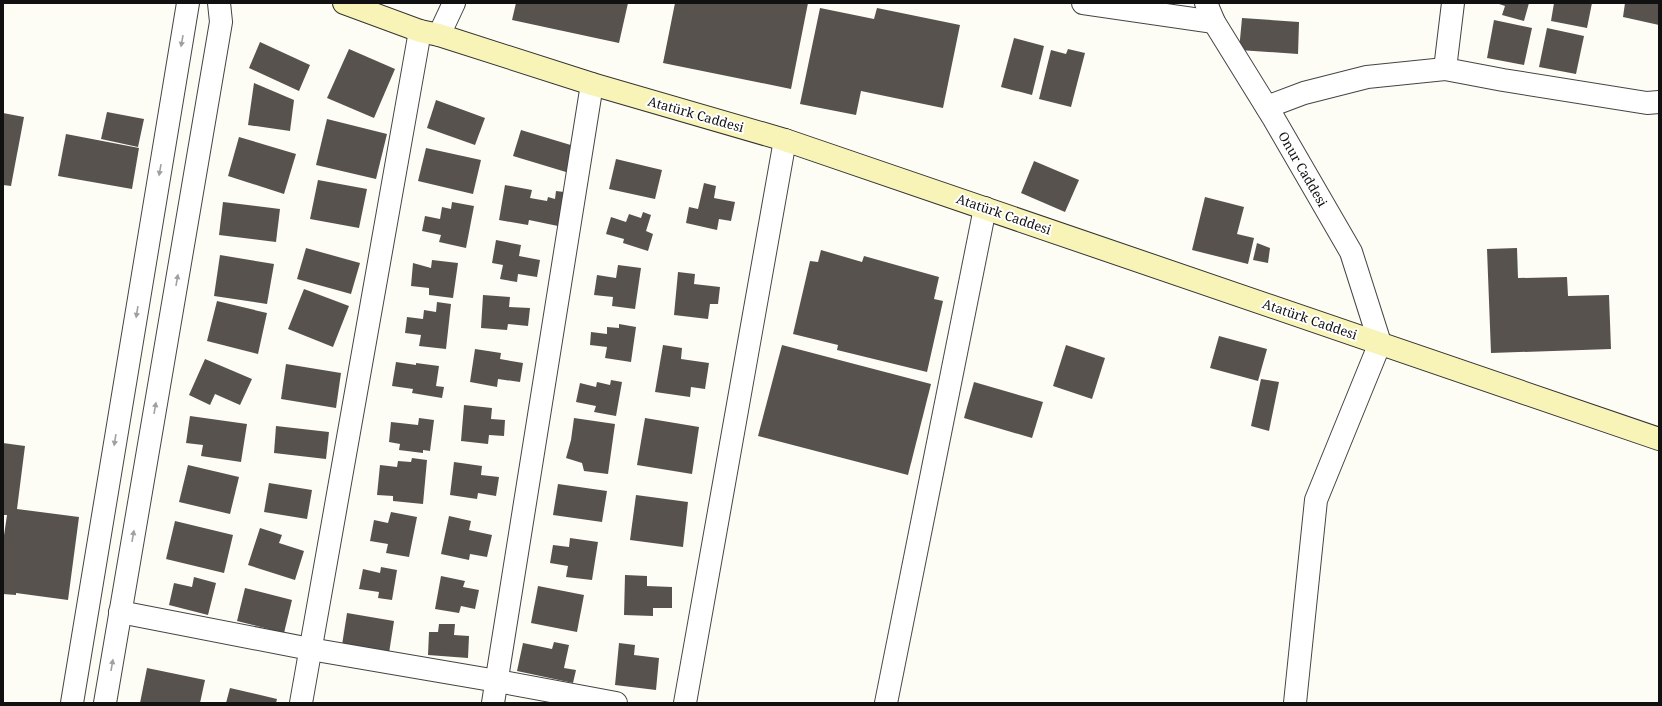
<svg xmlns="http://www.w3.org/2000/svg" width="1662" height="706" font-family="'Noto Serif',serif">
<rect width="100%" height="100%" fill="#fefdf5"/>
<g fill="#58524e">
<polygon points="516,3 628,3 619,43 512,20"/>
<polygon points="675,3 808,3 791,89 663,63"/>
<polygon points="1496,3 1529,3 1524,21 1502,15 1505,6"/>
<polygon points="1554,3 1592,3 1587,28 1551,21"/>
<polygon points="1625,3 1659,3 1659,25 1623,17"/>
<polygon points="820,8 874,19 877,8 960,25 943,108 861,91 856,115 800,104"/>
<polygon points="1242,18 1299,22 1298,54 1239,50"/>
<polygon points="1494,20 1532,28 1524,65 1487,58"/>
<polygon points="1547,28 1584,36 1576,74 1539,67"/>
<polygon points="1014,38 1044,46 1032,95 1001,87"/>
<polygon points="260,42 310,65 299,91 249,68"/>
<polygon points="349,49 395,69 374,118 327,98"/>
<polygon points="1068,49 1085,53 1071,107 1039,99 1051,50 1066,54"/>
<polygon points="254,83 294,100 290,131 248,125"/>
<polygon points="436,100 485,118 475,145 427,128"/>
<polygon points="107,112 144,119 138,147 101,139"/>
<polygon points="3,113 24,117 11,186 3,185"/>
<polygon points="327,119 387,134 376,179 316,165"/>
<polygon points="521,130 574,146 566,172 513,156"/>
<polygon points="66,134 139,148 132,189 58,176"/>
<polygon points="239,137 296,154 284,194 228,176"/>
<polygon points="426,148 481,160 473,194 418,181"/>
<polygon points="616,159 662,170 655,199 609,189"/>
<polygon points="1034,161 1079,180 1065,212 1021,193"/>
<polygon points="318,180 367,189 359,228 310,219"/>
<polygon points="704,183 716,186 714,198 735,202 731,221 719,219 717,230 686,223 689,207 698,209"/>
<polygon points="505,185 532,190 530,198 547,201 548,197 555,199 556,191 564,192 558,226 529,220 528,225 499,220"/>
<polygon points="1205,197 1244,207 1237,234 1254,238 1248,264 1192,250"/>
<polygon points="223,202 280,209 276,242 219,235"/>
<polygon points="452,202 474,206 466,248 439,242 441,235 422,231 425,216 440,219 442,207 451,209"/>
<polygon points="643,212 651,215 646,231 653,234 648,251 623,243 624,239 606,234 611,217 626,222 629,214 641,218"/>
<polygon points="496,240 521,245 519,256 540,260 537,277 518,274 517,282 500,279 503,265 492,263"/>
<polygon points="1257,243 1270,248 1268,263 1253,260"/>
<polygon points="306,248 360,263 351,294 297,279"/>
<polygon points="1517,248 1518,278 1567,277 1568,296 1609,295 1611,349 1491,353 1487,249"/>
<polygon points="821,250 862,262 864,256 939,277 934,299 943,301 927,372 837,350 838,345 793,334 810,261 818,262"/>
<polygon points="220,255 274,264 267,304 214,296"/>
<polygon points="432,260 458,263 453,298 429,295 429,288 411,286 413,263 431,268"/>
<polygon points="618,265 641,268 635,309 612,306 613,297 594,295 597,275 616,278"/>
<polygon points="678,272 695,274 694,284 720,287 718,304 710,304 708,319 674,315"/>
<polygon points="304,289 349,306 333,347 288,329"/>
<polygon points="483,295 510,297 509,307 530,308 528,326 508,324 507,330 481,328"/>
<polygon points="217,301 267,313 258,354 207,341"/>
<polygon points="437,302 451,304 446,349 419,346 421,335 405,333 407,317 423,319 424,310 436,312"/>
<polygon points="619,324 636,327 631,362 605,358 607,347 590,345 591,332 607,334 607,327 619,328"/>
<polygon points="1219,336 1267,349 1258,381 1210,368"/>
<polygon points="663,345 682,348 681,359 709,363 705,389 691,387 690,397 655,392"/>
<polygon points="782,345 931,384 908,475 758,436"/>
<polygon points="1066,345 1105,358 1092,399 1053,386"/>
<polygon points="475,349 501,353 500,359 523,363 520,382 498,379 497,387 470,382"/>
<polygon points="205,359 252,379 240,405 215,394 210,405 189,395"/>
<polygon points="396,362 416,365 416,363 439,366 436,386 444,387 442,398 412,393 413,389 392,386"/>
<polygon points="286,364 341,373 336,408 281,399"/>
<polygon points="1261,379 1279,382 1269,431 1251,426"/>
<polygon points="611,380 622,382 616,416 594,412 596,406 576,402 580,383 596,387 597,382 610,385"/>
<polygon points="974,382 1043,402 1032,438 964,418"/>
<polygon points="464,405 492,408 491,419 505,420 504,436 489,435 488,444 461,441"/>
<polygon points="190,416 247,424 241,462 201,456 203,445 186,443"/>
<polygon points="419,418 434,420 430,451 423,450 423,453 399,450 400,444 389,442 391,422 418,425"/>
<polygon points="574,418 615,424 608,474 584,471 582,463 566,458 571,440"/>
<polygon points="645,418 699,427 692,474 637,465"/>
<polygon points="276,426 329,432 326,459 274,453"/>
<polygon points="3,443 25,446 17,509 79,517 68,600 16,593 16,595 3,594 3,542 7,515 3,515"/>
<polygon points="412,458 427,460 423,504 393,501 393,496 377,495 380,465 397,467 398,461 411,462"/>
<polygon points="454,462 482,466 481,475 499,477 496,496 478,493 477,499 450,495"/>
<polygon points="188,465 239,477 230,514 179,502"/>
<polygon points="269,483 312,490 307,519 264,512"/>
<polygon points="558,484 607,491 602,522 553,515"/>
<polygon points="636,495 688,502 683,547 630,540"/>
<polygon points="391,512 417,517 409,557 386,553 388,544 370,541 374,520 388,523"/>
<polygon points="449,516 471,521 469,530 492,535 487,557 470,554 469,560 441,554"/>
<polygon points="175,521 233,535 224,573 166,559"/>
<polygon points="260,528 282,535 279,543 304,551 295,580 248,565"/>
<polygon points="570,538 598,542 592,580 566,577 568,566 550,563 553,545 569,547"/>
<polygon points="381,567 397,570 392,600 378,598 379,592 359,589 363,569 380,573"/>
<polygon points="625,575 647,576 647,586 672,587 672,608 653,608 653,616 624,615"/>
<polygon points="441,576 465,581 463,587 479,590 475,609 461,606 459,613 435,609"/>
<polygon points="194,577 216,583 208,615 169,605 174,583 192,587"/>
<polygon points="538,586 584,595 577,632 531,623"/>
<polygon points="245,588 292,600 284,633 237,621"/>
<polygon points="347,613 394,621 389,653 342,645"/>
<polygon points="439,624 455,624 454,635 469,636 468,658 428,655 429,632 438,632"/>
<polygon points="554,642 569,645 564,668 576,670 573,683 517,671 523,643 552,649"/>
<polygon points="619,643 635,645 634,655 659,658 656,690 615,685"/>
<polygon points="147,668 205,680 200,703 140,703"/>
<polygon points="230,688 277,699 276,703 226,703"/>
</g>
<g fill="none" stroke-linecap="round" stroke-linejoin="round">
<g stroke="#444" stroke-width="24">
<g id="minor">
<polyline points="1083,3 1214,22"/>
<polyline points="439,35 454,3"/>
<polyline points="1445,69 1453,3"/>
<polyline points="1267,107 1304,93 1367,77 1445,69 1503,80 1647,103 1659,102"/>
<polyline points="120,612 310,649 497,681 616,703"/>
<polyline points="301,703 420,31"/>
<polyline points="493,703 592,84"/>
<polyline points="685,703 785,140"/>
<polyline points="886,703 985,208"/>
<polyline points="1295,703 1316,500 1380,343"/>
</g>
</g>
<g stroke="#444" stroke-width="24">
<g id="tertiary">
<polyline points="1206,3 1214,22 1274,119 1351,252 1380,343"/>
<polyline points="72,703 188,3"/>
<polyline points="105,703 221,22 219,3"/>
</g>
</g>
<g stroke="#333" stroke-width="24">
<polyline id="secondary" points="344,3 420,31 439,35 592,84 785,140 1659,439"/>
</g>
<use href="#minor" stroke="#fff" stroke-width="22"/>
<use href="#tertiary" stroke="#fff" stroke-width="22"/>
<use href="#secondary" stroke="#f8f3b7" stroke-width="22"/>
</g>
<defs><path id="oneway-solid" d="M-6-.8H1V-3.2L6.5 0L1 3.2V.8H-6Z"/></defs>
<g fill="#a0a0a0">
<use href="#oneway-solid" transform="translate(182 41) rotate(100)"/>
<use href="#oneway-solid" transform="translate(160 170) rotate(100)"/>
<use href="#oneway-solid" transform="translate(177 280) rotate(-80)"/>
<use href="#oneway-solid" transform="translate(137 312) rotate(99)"/>
<use href="#oneway-solid" transform="translate(155 408) rotate(-80)"/>
<use href="#oneway-solid" transform="translate(115 440) rotate(99)"/>
<use href="#oneway-solid" transform="translate(133 536) rotate(-80)"/>
<use href="#oneway-solid" transform="translate(112 665) rotate(-80)"/>
</g>
<g text-anchor="middle" dominant-baseline="central" stroke-width="4" stroke-linejoin="round" paint-order="stroke">
<g font-size="13" fill="#111" stroke="#fff">
<text transform="translate(696 114) rotate(16)">Atatürk Caddesi</text>
<text transform="translate(1303 169) rotate(60)">Onur Caddesi</text>
<text transform="translate(1004 214) rotate(19)">Atatürk Caddesi</text>
<text transform="translate(1310 319) rotate(19)">Atatürk Caddesi</text>
</g>
</g>
<rect width="1662" height="706" fill="none" stroke="#111111" stroke-width="8"/>
</svg>
